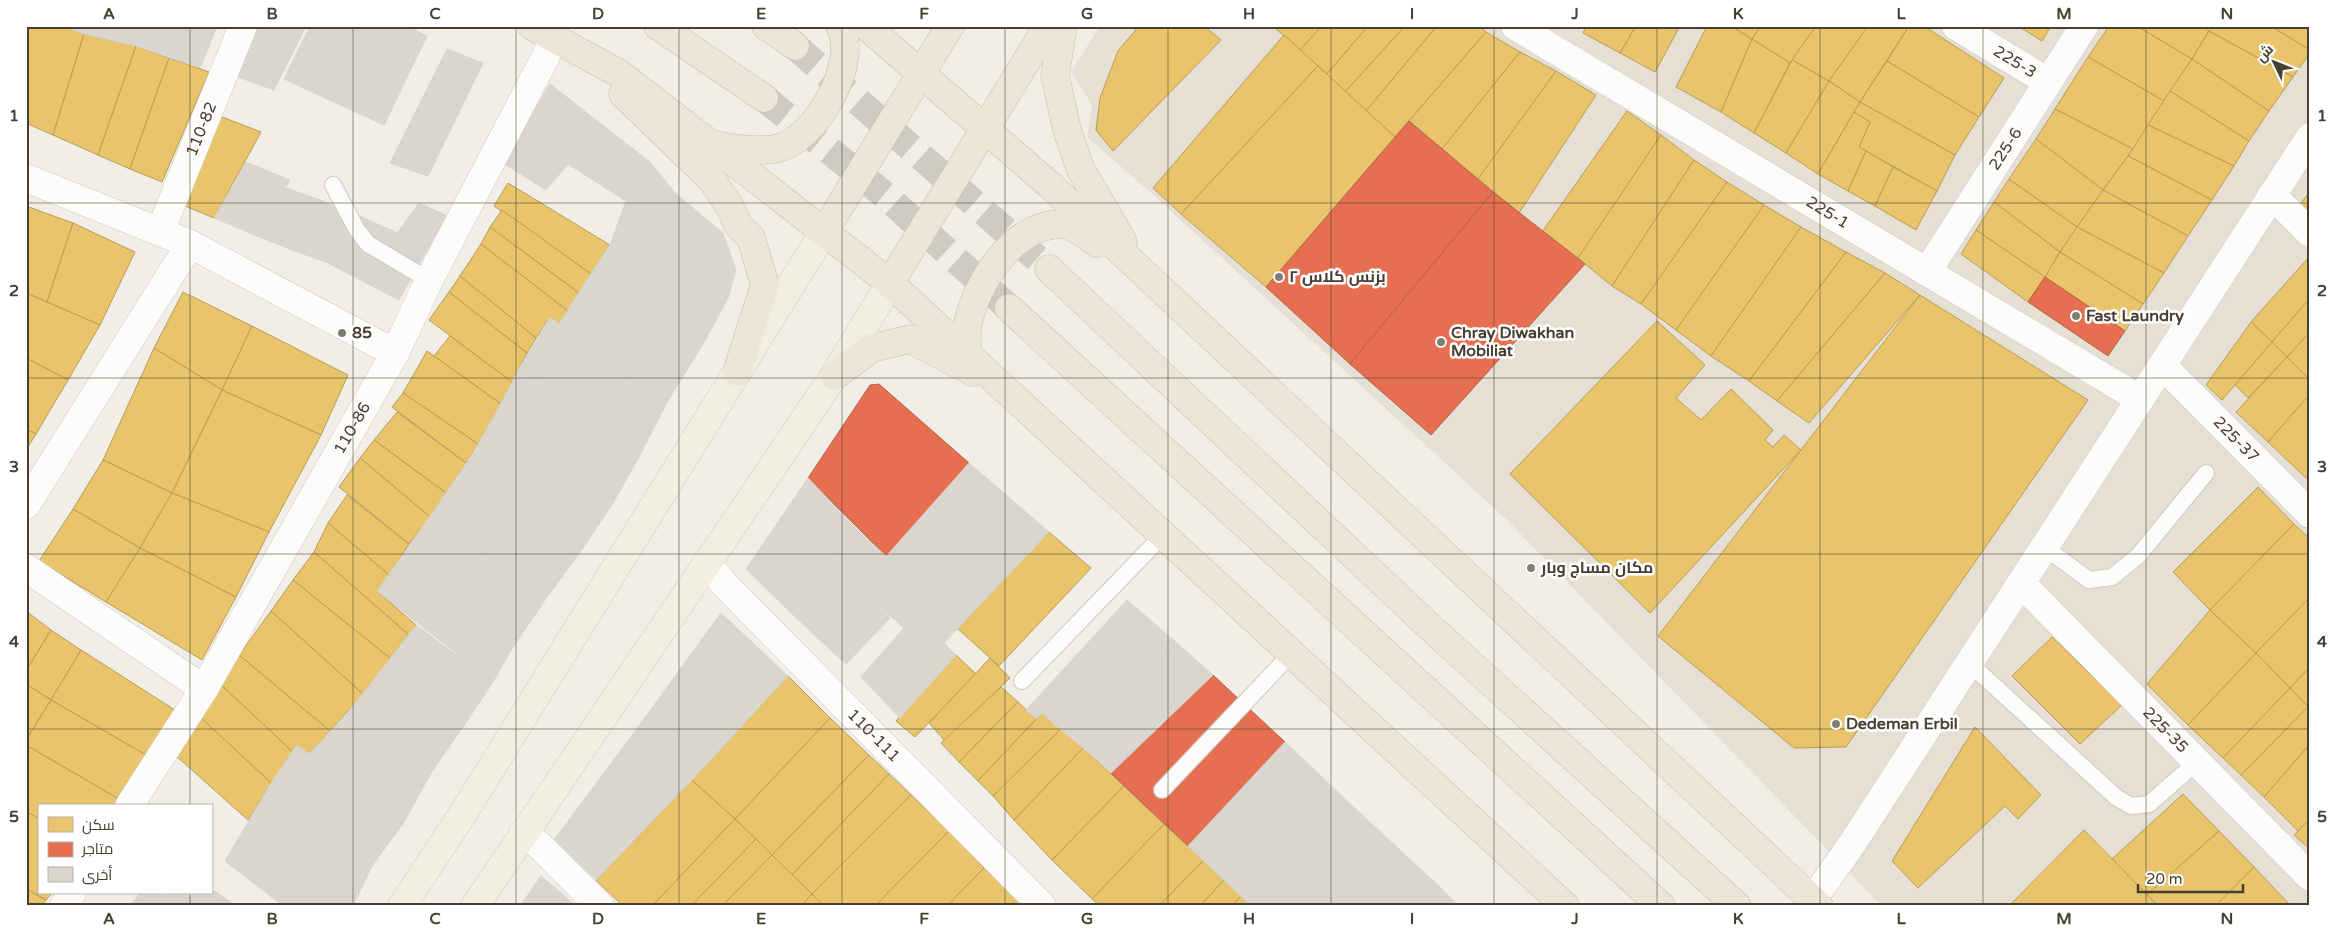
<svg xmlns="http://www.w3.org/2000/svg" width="2336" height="932" font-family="'Varela Round',Cairo,sans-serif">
<rect width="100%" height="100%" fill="#f0eee6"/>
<polygon fill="#e5e0d3" points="1100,26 2310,26 2310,906 1882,906 1506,519 1151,193 1087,137 1092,105 1071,72"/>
<g fill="#e9c46a" stroke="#b89c59">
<polygon points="26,26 65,26 84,34 53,135 26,123"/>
<polygon points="1139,26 1204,26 1221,40 1113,151 1096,130 1100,98 1118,51"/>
<polygon points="1277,26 1322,26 1300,50 1275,28"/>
<polygon points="1322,26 1368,26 1327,74 1300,50"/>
<polygon points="1368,26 1405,26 1345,92 1327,74"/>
<polygon points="1405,26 1437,26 1366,111 1345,92"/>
<polygon points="1437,26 1479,26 1486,32 1395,137 1366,111"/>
<polygon points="1586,26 1636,26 1620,53 1583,33"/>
<polygon points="1636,26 1680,26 1655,72 1620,53"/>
<polygon points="1707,26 1731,26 1752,39 1721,112 1676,87"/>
<polygon points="1731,26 1761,26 1752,39"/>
<polygon points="1761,26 1816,26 1790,63 1752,39"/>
<polygon points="1816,26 1868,26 1829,81 1792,60"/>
<polygon points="1868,26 1909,26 1860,102 1829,81"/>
<polygon points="1909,26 1924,26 2004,78 1979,117 1887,61"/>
<polygon points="2018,26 2051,26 2042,41"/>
<polygon points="2109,26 2137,26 2192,59 2164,101 2088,57"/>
<polygon points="2137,26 2202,26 2209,31 2192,59"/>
<polygon points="2213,26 2271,26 2310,50 2310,53 2293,77 2209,31"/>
<polygon points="2271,26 2310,26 2310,50"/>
<polygon points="2209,31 2293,77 2269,111 2192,59"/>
<polygon points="1486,32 1520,52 1442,149 1409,121"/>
<polygon points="84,34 136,46 98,155 53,135"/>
<polygon points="1284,35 1318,66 1181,214 1153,188"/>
<polygon points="1752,39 1790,63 1754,133 1721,112"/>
<polygon points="136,46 169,58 130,169 98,155"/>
<polygon points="1520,52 1556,71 1478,179 1442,149"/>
<polygon points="2088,57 2164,101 2133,149 2055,109"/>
<polygon points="169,58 209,72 162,182 130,169"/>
<polygon points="2192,59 2269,111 2249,141 2170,91"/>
<polygon points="1792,60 1829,81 1786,153 1754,133"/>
<polygon points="1887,61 1979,117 1955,155 1860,102"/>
<polygon points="1318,66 1395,137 1266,287 1181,214"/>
<polygon points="1556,71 1596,95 1519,213 1478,179"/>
<polygon points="1829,81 1860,102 1818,174 1786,153"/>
<polygon points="2170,91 2249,141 2234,166 2148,125"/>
<polygon points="1860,102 1955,155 1937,191 1859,147 1870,122 1854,112"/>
<polygon points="2055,109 2133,149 2103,190 2036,139"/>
<polygon points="1627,111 1661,135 1578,258 1542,232"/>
<polygon points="1854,112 1870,122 1859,147 1866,151 1848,191 1818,174"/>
<polygon points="217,115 261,132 214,218 178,203"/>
<polygon points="2148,125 2234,166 2212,200 2128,156"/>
<polygon points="1661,135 1694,160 1612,286 1578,258"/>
<polygon points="2036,139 2103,190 2077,227 2009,179"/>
<polygon points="1866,151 1893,167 1875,206 1848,191"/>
<polygon points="2128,156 2212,200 2188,236 2103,190"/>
<polygon points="1694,160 1727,182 1641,304 1612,286"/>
<polygon points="1893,167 1937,191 1916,230 1875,206"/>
<polygon points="2009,179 2077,227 2060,252 1994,202"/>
<polygon points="1727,182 1764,205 1676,330 1641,304"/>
<polygon points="508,183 610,245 591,274 494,206"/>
<polygon points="2103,190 2188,236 2164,273 2077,227"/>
<polygon points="2310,191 2310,216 2299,206"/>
<polygon points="1994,202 2060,252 2045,277 1976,230"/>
<polygon points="1764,205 1801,227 1711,356 1676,330"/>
<polygon points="26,206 73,223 47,302 26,293"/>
<polygon points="502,210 591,274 579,293 490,227"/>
<polygon points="73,223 135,252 100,325 47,302"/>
<polygon points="490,227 579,293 568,311 481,244"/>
<polygon points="1801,227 1846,252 1749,381 1711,356"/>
<polygon points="2077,227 2164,273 2143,304 2060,252"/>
<polygon points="1976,230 2045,277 2028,302 1961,254"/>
<polygon points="481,244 568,311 559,324 550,317 536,338 460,276"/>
<polygon points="1846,252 1885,273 1777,401 1749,381"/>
<polygon points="2060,252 2143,304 2125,331 2045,277"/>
<polygon points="2309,257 2310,298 2272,342 2251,322"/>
<polygon points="1885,273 1920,295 1809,423 1777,401"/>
<polygon points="460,276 536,338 527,353 449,292"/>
<polygon points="183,292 252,326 222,390 154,348"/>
<polygon points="449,292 527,353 512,382 429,320"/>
<polygon points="26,293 100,325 68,380 26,358"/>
<polygon points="1920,295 2088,400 1846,747 1794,748 1658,636"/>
<polygon points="2310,298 2310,332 2287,357 2272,342"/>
<polygon points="1657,321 1705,365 1676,398 1701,420 1731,389 1773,430 1765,440 1773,447 1784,435 1801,450 1650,613 1510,474"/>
<polygon points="2251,322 2272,342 2222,400 2206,385"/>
<polygon points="252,326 348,375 321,435 222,390"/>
<polygon points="2310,332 2310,380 2287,357"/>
<polygon points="450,336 512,382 501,404 434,356"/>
<polygon points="2272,342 2287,357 2248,398 2235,385"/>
<polygon points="154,348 222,390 172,493 103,460"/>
<polygon points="427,351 501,404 478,444 403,393"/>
<polygon points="2287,357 2310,380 2310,394 2268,442 2236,412"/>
<polygon points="26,358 68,380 36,434 26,429"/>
<polygon points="222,390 321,435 269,532 172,493"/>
<polygon points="403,393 478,444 466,463 392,407"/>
<polygon points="2310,394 2310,474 2306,478 2268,442"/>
<polygon points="397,412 466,463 446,493 374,440"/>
<polygon points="26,429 36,434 26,450"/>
<polygon points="374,440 446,493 430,517 360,458"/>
<polygon points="360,458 430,517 409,544 339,487"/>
<polygon points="103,460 172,493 140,548 73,509"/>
<polygon points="2258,487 2294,524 2210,610 2173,572"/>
<polygon points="172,493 269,532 236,597 140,548"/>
<polygon points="347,495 409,544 389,575 328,523"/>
<polygon points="73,509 140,548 106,602 39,561"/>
<polygon points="328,523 389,575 377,591 416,625 409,635 314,552"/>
<polygon points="2294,524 2310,539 2310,597 2256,653 2210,610"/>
<polygon points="1049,532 1091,568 999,666 957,628"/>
<polygon points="140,548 236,597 202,660 106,602"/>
<polygon points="314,552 409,635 391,659 293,580"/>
<polygon points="293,580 391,659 363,694 271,611"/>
<polygon points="2310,597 2310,667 2290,688 2256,653"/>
<polygon points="2210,610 2256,653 2188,725 2147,684"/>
<polygon points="26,611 51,630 26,671"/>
<polygon points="271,611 363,694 330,731 239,655"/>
<polygon points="51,630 81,650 51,700 26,684 26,671"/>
<polygon points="2052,637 2122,705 2080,744 2012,676"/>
<polygon points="81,650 175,710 146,755 51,700"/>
<polygon points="2256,653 2290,688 2223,758 2188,725"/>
<polygon points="239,655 330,731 309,754 297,745 293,752 219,683"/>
<polygon points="956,655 976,674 915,737 896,721"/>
<polygon points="990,658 1010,678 945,741 929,723"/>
<polygon points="2310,667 2310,705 2308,707 2290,688"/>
<polygon points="788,676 830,718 735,819 692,780"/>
<polygon points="219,683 293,752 271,783 198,715"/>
<polygon points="26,684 51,700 26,740"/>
<polygon points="1001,687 1018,702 959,762 941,743"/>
<polygon points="2290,688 2308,707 2241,775 2223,758"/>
<polygon points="51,700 146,755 117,798 26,745 26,740"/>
<polygon points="1018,702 1036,719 978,781 959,762"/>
<polygon points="2308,707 2310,710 2310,744 2264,797 2241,775"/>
<polygon points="1042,713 1061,729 993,796 978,781"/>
<polygon points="198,715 271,783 248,820 174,754"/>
<polygon points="830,718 869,755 772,855 735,819"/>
<polygon points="1975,727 2041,795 2018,819 2005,806 1918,888 1892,861"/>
<polygon points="1061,729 1083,748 1014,820 993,796"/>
<polygon points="2310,744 2310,819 2298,831 2264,797"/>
<polygon points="26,745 117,798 114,806 39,806 39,819 26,811"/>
<polygon points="1083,748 1124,786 1052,860 1014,820"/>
<polygon points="869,755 889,774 792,875 772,855"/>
<polygon points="889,774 911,795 812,894 792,875"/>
<polygon points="692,780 735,819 652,906 623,906 596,880"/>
<polygon points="1124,786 1164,824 1092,899 1052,860"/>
<polygon points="2183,794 2219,831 2147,895 2112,859"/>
<polygon points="911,795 949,831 875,906 824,906 812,894"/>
<polygon points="26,811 39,819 39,893 52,893 46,900 26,889"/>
<polygon points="735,819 756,839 691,906 652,906"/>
<polygon points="2310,819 2310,849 2294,835"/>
<polygon points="1164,824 1204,860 1159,906 1100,906 1092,899"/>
<polygon points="2084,830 2155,903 2153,906 2009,906"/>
<polygon points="949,831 984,868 947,906 875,906"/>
<polygon points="2219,831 2254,867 2215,906 2159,906 2147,895"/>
<polygon points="756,839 772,855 722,906 691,906"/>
<polygon points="772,855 812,894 801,906 722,906"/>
<polygon points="1204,860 1224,880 1200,906 1159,906"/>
<polygon points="2254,867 2291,906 2215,906"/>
<polygon points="984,868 1024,905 947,906"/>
<polygon points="1224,880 1241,896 1232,906 1200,906"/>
<polygon points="26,889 46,900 41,906 26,906"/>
<polygon points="812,894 824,906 801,906"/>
<polygon points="1241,896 1251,906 1232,906"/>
</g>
<g fill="#e76f51" stroke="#b76148">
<polygon points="1409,121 1493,192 1350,364 1266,287"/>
<polygon points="1493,192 1585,264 1431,435 1350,364"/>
<polygon points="2045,277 2125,331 2108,356 2028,302"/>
<polygon points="879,384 969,463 887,557 808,478 870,385"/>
<polygon points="1213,675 1285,742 1188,846 1111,773"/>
</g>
<g fill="#d9d6cf" stroke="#d8d5cc">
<polygon points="65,26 141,26 136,46 84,34"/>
<polygon points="141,26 217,26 200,68 136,46"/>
<polygon points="254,26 306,26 274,90 232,75"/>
<polygon points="310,26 406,26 427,36 384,125 284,79"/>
<polygon points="447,49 483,63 428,176 390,163"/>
<polygon points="550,84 651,163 626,201 568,164 546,190 503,163"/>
<polygon points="246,162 290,180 257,236 214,218"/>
<polygon points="651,163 674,192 723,233 736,270 728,298 626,201"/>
<polygon points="286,188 320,200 292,250 257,236"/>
<polygon points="320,200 357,215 328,263 292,250"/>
<polygon points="626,201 728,298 703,344 594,269 610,245"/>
<polygon points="419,203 446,215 429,247 398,232"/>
<polygon points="357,215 429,247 399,300 328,263"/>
<polygon points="594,269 703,344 666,404 559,324"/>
<polygon points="550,317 666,404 640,455 521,365"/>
<polygon points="521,365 640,455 613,503 497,411"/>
<polygon points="497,411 613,503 583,548 471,456"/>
<polygon points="471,456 583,548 545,600 435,509"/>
<polygon points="969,463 1049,532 944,643 904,628 858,588"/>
<polygon points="808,478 858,530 786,608 746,569"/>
<polygon points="435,509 545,600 511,650 402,556"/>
<polygon points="858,530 887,557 858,588 830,561"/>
<polygon points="402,556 511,650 493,682 377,591"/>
<polygon points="830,561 868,597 824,644 786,608"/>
<polygon points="868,597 890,618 846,664 824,644"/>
<polygon points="1127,600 1149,619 1054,724 1042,713 1036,719 1026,710"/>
<polygon points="721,613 788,676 692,780 636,730"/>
<polygon points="1149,619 1178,644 1083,748 1054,724"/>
<polygon points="416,625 493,682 469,718 394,654"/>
<polygon points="904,628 944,643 956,655 900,718 861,677"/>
<polygon points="1178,644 1213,675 1111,773 1083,748"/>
<polygon points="394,654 469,718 431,773 348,712"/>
<polygon points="348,712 431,773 404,822 309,754"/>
<polygon points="636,730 692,780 596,880 554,840"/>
<polygon points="1285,742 1361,814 1271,906 1251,906 1188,846"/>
<polygon points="297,745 404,822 372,866 271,783"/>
<polygon points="271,783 372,866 353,906 283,906 225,861"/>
<polygon points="1361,814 1442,889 1426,906 1271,906"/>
<polygon points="541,876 576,906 520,906"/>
<polygon points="211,889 237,906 176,906 157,893 211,893"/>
<polygon points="1442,889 1459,906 1426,906"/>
<polygon points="140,893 157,893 176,906 130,906"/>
</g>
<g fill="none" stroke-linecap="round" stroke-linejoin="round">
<g stroke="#cecbc2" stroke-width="28" stroke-dasharray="28 14" stroke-linecap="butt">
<polyline points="795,46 1049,269"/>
<polyline points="764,98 887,197 1009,308"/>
</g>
<g stroke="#cccac2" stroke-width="18">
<g id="lane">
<polyline points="333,185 357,230 368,244 429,280"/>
<polyline points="2044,547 2089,580 2112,577 2138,556 2206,473"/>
<polyline points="1969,663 2116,797 2131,806 2149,804 2197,762"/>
<polyline points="1022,681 1163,535"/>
<polyline points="1162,790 1292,653"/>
</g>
</g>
<g stroke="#cccac2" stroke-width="29">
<g id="street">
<path id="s1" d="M1515,26L2140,399"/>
<path id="s2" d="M1956,26L2048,82"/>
<polyline points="26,178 190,244 395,353"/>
<polyline points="2272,195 2310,233"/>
<path id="s3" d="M160,232L243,26"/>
<path id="s4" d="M1927,272L2084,26"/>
<path id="s5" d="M2162,365L2310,514"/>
<polyline points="26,505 190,244"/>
<path id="s6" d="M707,563L724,584L1042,906"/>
<polyline points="26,568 204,689"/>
<path id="s7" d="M2021,583L2310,877"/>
<path id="s8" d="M129,806L204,689L395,353L429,280L546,56L553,38"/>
<polyline points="523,833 540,846 600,906"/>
<polyline points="1813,899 1852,844 2310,137"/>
<polyline points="64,906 72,893"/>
</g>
</g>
<g stroke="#d4ccb2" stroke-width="29">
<g id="primary">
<polyline points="402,906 464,812 824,232"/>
<polyline points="475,906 834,376 890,283"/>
</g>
</g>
<g stroke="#cabe9f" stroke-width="29">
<g id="highway">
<polyline points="532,26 620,74 890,283 1565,906"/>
<polyline points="658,26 764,98"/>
<polyline points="766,26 795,46"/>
<polyline points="866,26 1051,186 1819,906"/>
<polyline points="1063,26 1055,75 1067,130 1080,168 1123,242"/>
<polyline points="623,94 712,180 730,207 738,225 751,238 765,285 737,372"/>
<path d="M714,145C734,149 755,152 775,149C815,142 860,63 840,26"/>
<polyline points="824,232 950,26"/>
<polyline points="1049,269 1430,627 1737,906"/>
<polyline points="890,283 1048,26"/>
<polyline points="1009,308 1661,906"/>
<path d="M967,354C967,344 966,333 968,323C977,282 1012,226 1060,224C1072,224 1087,236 1097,243"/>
<polyline points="834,376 872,348 910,339 973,372"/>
</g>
</g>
<use href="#lane" stroke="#fdfcfb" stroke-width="16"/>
<use href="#street" stroke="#fdfcfb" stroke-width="28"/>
<use href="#primary" stroke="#f1eee2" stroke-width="28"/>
<use href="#highway" stroke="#ece6d7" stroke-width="28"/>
</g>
<path fill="none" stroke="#464032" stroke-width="1" stroke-opacity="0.55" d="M190,26V806M353,26V906M516,26V906M679,26V906M842,26V906M1005,26V906M1168,26V906M1331,26V906M1494,26V906M1657,26V906M1820,26V906M1983,26V906M2146,26V906M26,203H2310M26,378H2310M26,554H2310M26,729H2310M190,893V906"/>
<g fill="#827d71" stroke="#fff" stroke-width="2">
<circle cx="1279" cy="277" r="5"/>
<circle cx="2076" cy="316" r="5"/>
<circle cx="342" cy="333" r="5"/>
<circle cx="1441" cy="342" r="5"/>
<circle cx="1531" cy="568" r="5"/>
<circle cx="1836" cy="724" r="5"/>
</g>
<g text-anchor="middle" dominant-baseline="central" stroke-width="5" stroke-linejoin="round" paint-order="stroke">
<g font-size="16" fill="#464032" stroke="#fff">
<text stroke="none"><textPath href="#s2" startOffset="69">225-3</textPath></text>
<text stroke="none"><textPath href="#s3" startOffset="111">110-82</textPath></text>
<text stroke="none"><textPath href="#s4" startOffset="146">225-6</textPath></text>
<text stroke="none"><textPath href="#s1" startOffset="364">225-1</textPath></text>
<text stroke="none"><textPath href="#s8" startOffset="439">110-86</textPath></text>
<text stroke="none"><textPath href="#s5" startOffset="105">225-37</textPath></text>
<text stroke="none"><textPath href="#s7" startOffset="206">225-35</textPath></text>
<text stroke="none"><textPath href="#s6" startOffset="240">110-111</textPath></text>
</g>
<g font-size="16" font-weight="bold" fill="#464032" stroke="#fff" text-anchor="start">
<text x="1289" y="277">بزنس کلاس ٢</text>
<text x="2086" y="316">Fast Laundry</text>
<text x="352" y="333">85</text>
<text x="1451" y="333">Chray Diwakhan<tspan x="1451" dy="18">Mobiliat</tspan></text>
<text x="1541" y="568">مكان مساج وبار</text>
<text x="1846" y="724">Dedeman Erbil</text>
</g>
</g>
<rect width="2336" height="932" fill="none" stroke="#ffffff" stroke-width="55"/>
<rect x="38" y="804" width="175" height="90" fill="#ffffff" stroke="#b5b3ad"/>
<rect x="48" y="817" width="25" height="15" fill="#e9c46a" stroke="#b5b3ad"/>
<text x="82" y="830" font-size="15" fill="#464032">سكن</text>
<rect x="48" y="842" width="25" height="15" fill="#e76f51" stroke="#b5b3ad"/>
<text x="82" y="854" font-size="15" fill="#464032">متاجر</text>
<rect x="48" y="867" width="25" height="15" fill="#d9d6cf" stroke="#b5b3ad"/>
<text x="82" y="880" font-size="15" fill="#464032">أخرى</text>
<g transform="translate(2274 62) rotate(313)" stroke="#ffffff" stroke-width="4" paint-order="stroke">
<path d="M0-4L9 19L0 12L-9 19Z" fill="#464032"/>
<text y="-8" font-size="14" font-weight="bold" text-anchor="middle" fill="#464032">ش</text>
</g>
<path d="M2138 884v8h105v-8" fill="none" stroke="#464032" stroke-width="2.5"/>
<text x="2146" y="884" font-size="15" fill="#464032" stroke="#ffffff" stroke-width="4" paint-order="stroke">20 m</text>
<rect x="28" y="28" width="2280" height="876" fill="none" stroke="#464032" stroke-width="2"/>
<g font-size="16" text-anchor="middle" font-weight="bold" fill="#464032">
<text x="109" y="19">A</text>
<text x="272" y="19">B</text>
<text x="435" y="19">C</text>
<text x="598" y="19">D</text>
<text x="761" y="19">E</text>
<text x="924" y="19">F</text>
<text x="1087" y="19">G</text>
<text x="1249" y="19">H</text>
<text x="1412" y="19">I</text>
<text x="1575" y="19">J</text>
<text x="1738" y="19">K</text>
<text x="1901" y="19">L</text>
<text x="2064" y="19">M</text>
<text x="2227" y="19">N</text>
<text x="14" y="121">1</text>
<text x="2322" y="121">1</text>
<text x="14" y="296">2</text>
<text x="2322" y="296">2</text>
<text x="14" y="472">3</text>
<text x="2322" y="472">3</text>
<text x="14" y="647">4</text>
<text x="2322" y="647">4</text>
<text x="14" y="822">5</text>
<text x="2322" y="822">5</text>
<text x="109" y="924">A</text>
<text x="272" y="924">B</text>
<text x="435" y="924">C</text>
<text x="598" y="924">D</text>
<text x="761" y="924">E</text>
<text x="924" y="924">F</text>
<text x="1087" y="924">G</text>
<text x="1249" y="924">H</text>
<text x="1412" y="924">I</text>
<text x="1575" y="924">J</text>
<text x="1738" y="924">K</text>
<text x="1901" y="924">L</text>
<text x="2064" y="924">M</text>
<text x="2227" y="924">N</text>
</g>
</svg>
